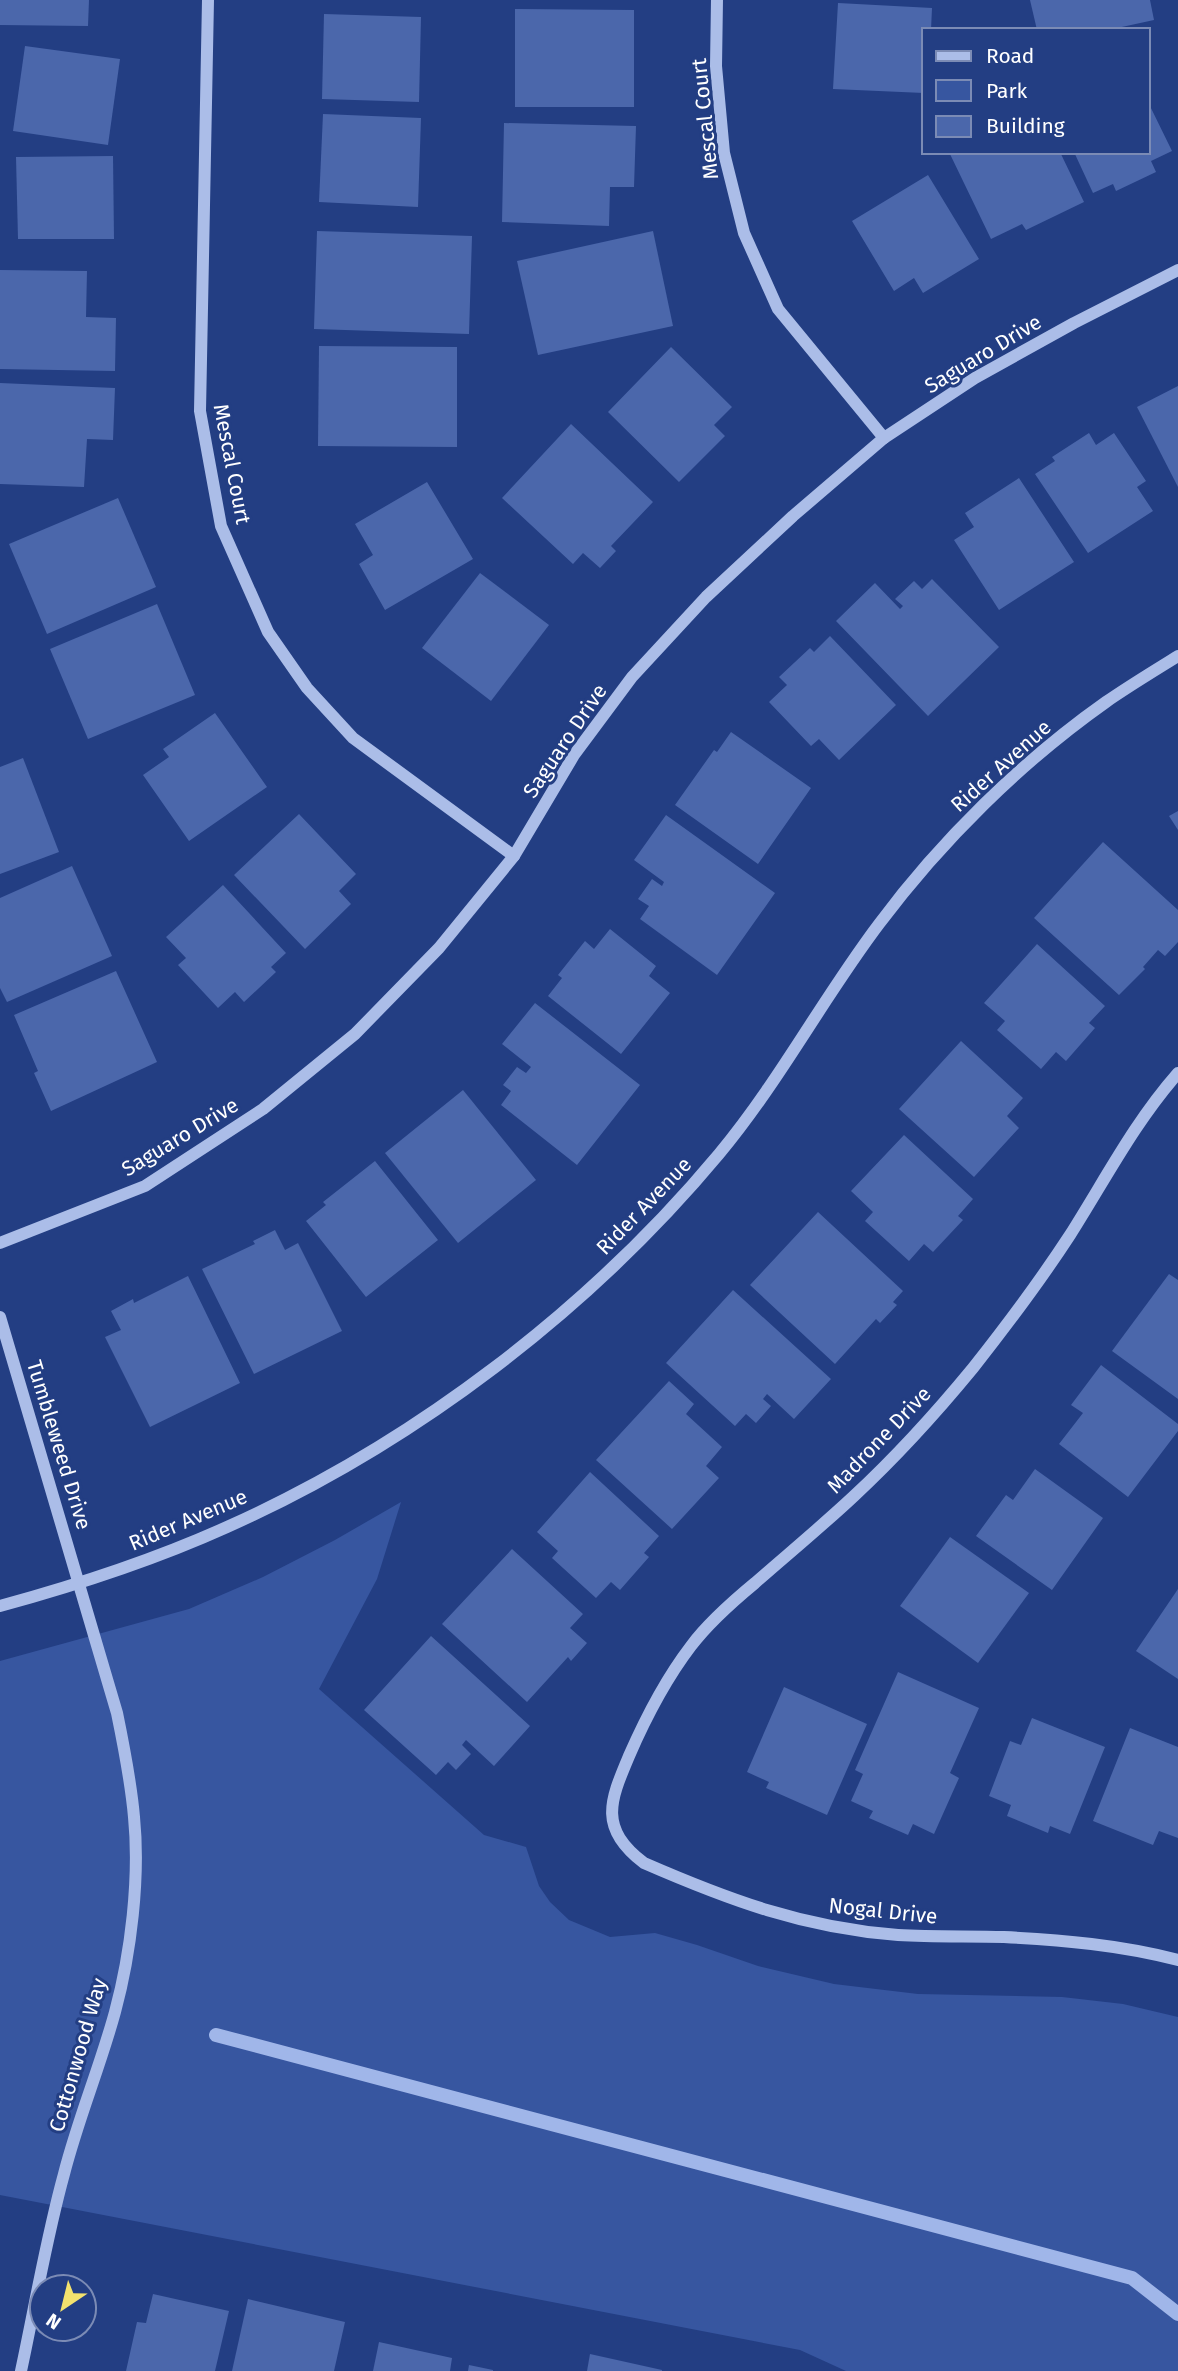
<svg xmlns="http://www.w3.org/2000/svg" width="1178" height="2371" font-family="'Fira Sans',sans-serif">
<rect width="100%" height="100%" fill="#233e83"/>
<polygon fill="#3756a0" points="401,1502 377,1579 319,1689 484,1835 526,1847 539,1886 550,1902 569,1920 610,1937 655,1933 697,1945 758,1966 834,1984 918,1994 1062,1997 1123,2004 1178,2017 1178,2371 846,2371 800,2350 0,2195 0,1661 189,1609 263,1577 335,1540"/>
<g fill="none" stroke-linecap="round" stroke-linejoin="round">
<polyline stroke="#a0b6e9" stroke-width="14" points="216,2035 1132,2278 1178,2314"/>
</g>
<g fill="#4b67ab">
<polygon points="0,0 89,0 88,26 0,25"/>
<polygon points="1030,0 1150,0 1154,20 1108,30 1037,30"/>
<polygon points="838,3 932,8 931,30 924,30 924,93 833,89"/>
<polygon points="515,9 634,10 634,107 515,107"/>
<polygon points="324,14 421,17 419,102 322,99"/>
<polygon points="25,46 120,59 108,145 13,131"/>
<polygon points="1148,102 1172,151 1151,161 1156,172 1116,191 1113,184 1093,193 1074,152 1148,152"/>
<polygon points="323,114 421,118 418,207 319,202"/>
<polygon points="504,123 636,126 634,187 610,187 609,226 502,222"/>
<polygon points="949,152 1060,152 1084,202 1026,230 1022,224 991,239"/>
<polygon points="113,156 114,239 18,239 16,157"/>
<polygon points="928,175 979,259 923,293 914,278 894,291 852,221"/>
<polygon points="317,231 472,236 469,334 314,329"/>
<polygon points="653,231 673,326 538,355 517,261"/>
<polygon points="0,270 87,271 86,317 116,318 115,371 0,369"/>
<polygon points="319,346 457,347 457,447 318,446"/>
<polygon points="671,347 732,407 714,425 725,436 679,482 608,412"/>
<polygon points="0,383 115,388 113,440 87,439 84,487 0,484"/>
<polygon points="1178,386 1178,487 1137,407"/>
<polygon points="571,424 653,502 611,546 616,551 600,568 583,553 573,564 502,498"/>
<polygon points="1089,433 1096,445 1114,433 1146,481 1137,487 1153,511 1088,553 1035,474 1055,461 1052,457"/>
<polygon points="1019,478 1074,562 999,610 954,540 974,527 965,513"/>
<polygon points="427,482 473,559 385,610 359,564 373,555 355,524"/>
<polygon points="118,498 156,587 47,634 9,544"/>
<polygon points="480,573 549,625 491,701 422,648"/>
<polygon points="932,579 999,647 928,716 836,621 875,583 900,609 903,606 895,599 914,581 922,589"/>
<polygon points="157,604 195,695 88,739 50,649"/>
<polygon points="830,636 896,705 839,760 819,739 811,746 769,702 787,685 779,677 810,648 814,652"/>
<polygon points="215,713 267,787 189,841 143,775 169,757 163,749"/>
<polygon points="731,732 811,788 758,864 675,805 714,750 717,752"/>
<polygon points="23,758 59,852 0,874 0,767"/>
<polygon points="1178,811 1178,830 1169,816"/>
<polygon points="299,814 356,874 339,891 351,904 305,949 234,875"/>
<polygon points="666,815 775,893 717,975 640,919 649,906 638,899 652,879 662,886 664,882 634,860"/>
<polygon points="1103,842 1178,910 1178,942 1165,956 1158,950 1143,967 1145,969 1119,995 1034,918"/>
<polygon points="72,866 112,956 7,1002 0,988 0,898"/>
<polygon points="223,885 286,953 271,967 276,972 244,1002 235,992 218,1008 178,965 186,958 166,937"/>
<polygon points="610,929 656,966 649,976 670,993 621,1054 548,996 562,978 558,975 585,941 594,949"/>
<polygon points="1037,944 1105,1006 1089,1023 1095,1028 1066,1061 1056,1052 1041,1069 997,1030 1005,1021 984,1003"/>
<polygon points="116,971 157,1062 51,1111 34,1073 38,1071 14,1015"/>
<polygon points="535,1003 640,1085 577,1165 501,1105 511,1091 503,1085 517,1067 526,1073 531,1067 502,1044"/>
<polygon points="961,1041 1023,1098 1007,1116 1019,1128 974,1177 899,1109"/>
<polygon points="463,1090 536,1180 458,1243 385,1153"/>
<polygon points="904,1135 973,1199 958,1216 963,1220 933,1252 924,1244 909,1261 865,1221 873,1212 851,1191"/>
<polygon points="375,1161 438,1240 366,1297 306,1221 326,1205 323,1202"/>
<polygon points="818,1212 903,1291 893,1302 897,1305 880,1323 876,1319 835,1364 750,1285"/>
<polygon points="275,1230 285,1250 298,1243 342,1331 254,1374 202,1269 255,1244 253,1241"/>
<polygon points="1169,1274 1178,1280 1178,1399 1112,1351"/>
<polygon points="188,1276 240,1383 150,1427 105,1337 121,1330 111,1311 133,1299 134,1303"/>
<polygon points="733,1290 831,1379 794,1419 767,1394 763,1399 771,1406 756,1423 746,1414 735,1426 666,1363"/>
<polygon points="1101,1365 1178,1424 1178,1431 1128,1497 1059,1444 1083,1413 1071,1405"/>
<polygon points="669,1381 694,1404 686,1414 722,1447 706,1466 719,1478 672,1529 596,1460"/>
<polygon points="1035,1469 1103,1518 1052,1590 976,1536 1006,1495 1013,1500"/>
<polygon points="590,1472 659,1536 644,1553 649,1557 620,1590 611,1582 596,1598 552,1558 558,1551 537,1532"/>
<polygon points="950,1537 1029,1593 978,1663 900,1606"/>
<polygon points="512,1549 583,1614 570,1628 587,1643 571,1661 568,1657 527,1702 442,1624"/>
<polygon points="1178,1589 1178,1679 1136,1651"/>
<polygon points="431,1636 530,1726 494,1766 466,1740 462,1745 471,1754 456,1770 448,1762 436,1775 364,1710"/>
<polygon points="898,1672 979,1708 950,1773 959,1778 934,1834 913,1824 908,1835 869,1818 873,1811 851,1801 863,1774 855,1770"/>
<polygon points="784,1687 867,1724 827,1815 766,1788 769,1782 747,1772"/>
<polygon points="1032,1718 1105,1747 1070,1834 1050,1826 1048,1833 1007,1816 1011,1805 989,1796 1010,1741 1021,1745"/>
<polygon points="1130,1728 1178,1747 1178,1838 1159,1831 1153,1845 1093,1821"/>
<polygon points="153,2294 229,2311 215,2371 126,2371 137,2322 146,2323"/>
<polygon points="248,2299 345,2322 334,2371 232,2371"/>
<polygon points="379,2342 452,2358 450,2371 373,2371"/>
<polygon points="590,2354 662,2370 662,2371 587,2371"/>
<polygon points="469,2365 493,2370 493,2371 468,2371"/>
</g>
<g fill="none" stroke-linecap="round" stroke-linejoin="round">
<g stroke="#abbde8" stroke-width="12">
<polyline points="208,0 200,411 221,526 268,632 307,688 353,738 514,856"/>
<polyline points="717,0 716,66 724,153 744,233 778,309 884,438"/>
<path d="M1178,1073C1134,1123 1105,1180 1070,1235C1040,1281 1007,1325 973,1368C936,1413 897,1456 854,1496C822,1526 788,1554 755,1583C732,1602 709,1622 691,1646C665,1680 646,1717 629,1756C610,1801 598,1828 644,1863C729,1900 804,1928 898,1935C933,1937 969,1936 1004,1937C1062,1940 1121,1945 1178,1960"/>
<polyline points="0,1243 145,1186 263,1109 355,1034 439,948 514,856 574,755 632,677 706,597 793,516 884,438 975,378 1074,323 1178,270"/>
<path d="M0,1317L117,1713C124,1747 131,1782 134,1817C140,1878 131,1953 115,2012C100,2067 78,2119 64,2174C46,2239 35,2306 21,2371"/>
<path d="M0,1606C77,1585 154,1560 227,1527C413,1444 589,1310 719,1154C779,1082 823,998 879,924C941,841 1021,762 1106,702C1129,686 1154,671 1178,656"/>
</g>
</g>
<g text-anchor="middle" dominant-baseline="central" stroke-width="6" stroke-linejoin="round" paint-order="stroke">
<g font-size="21" fill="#fff" stroke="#233e83">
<text transform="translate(705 119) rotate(-96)">Mescal Court</text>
<text transform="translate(983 354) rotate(-31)">Saguaro Drive</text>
<text transform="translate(232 464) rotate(79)">Mescal Court</text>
<text transform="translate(565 741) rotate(-56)">Saguaro Drive</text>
<text transform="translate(1001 766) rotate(-42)">Rider Avenue</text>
<text transform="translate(180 1137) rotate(-31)">Saguaro Drive</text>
<text transform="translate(644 1206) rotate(-46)">Rider Avenue</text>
<text transform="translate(879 1440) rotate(-46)">Madrone Drive</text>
<text transform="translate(59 1445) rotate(73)">Tumbleweed Drive</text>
<text transform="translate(188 1520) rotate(-23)">Rider Avenue</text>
<text transform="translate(883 1911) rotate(6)">Nogal Drive</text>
<text transform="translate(78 2055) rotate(-74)">Cottonwood Way</text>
</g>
</g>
<rect x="922" y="28" width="228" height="126" fill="#233e83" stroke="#7b8bb5" stroke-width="2"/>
<rect x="936" y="51" width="35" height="10" fill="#abbde8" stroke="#7b8bb5" stroke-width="2"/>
<text x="986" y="63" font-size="21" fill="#ffffff">Road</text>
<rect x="936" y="80" width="35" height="21" fill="#3756a0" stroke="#7b8bb5" stroke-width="2"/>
<text x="986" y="98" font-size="21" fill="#ffffff">Park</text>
<rect x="936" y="116" width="35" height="21" fill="#4b67ab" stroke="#7b8bb5" stroke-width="2"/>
<text x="986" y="133" font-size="21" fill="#ffffff">Building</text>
<g transform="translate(63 2308) rotate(215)"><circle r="33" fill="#233e83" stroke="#7b8bb5" stroke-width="2"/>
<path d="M0-5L12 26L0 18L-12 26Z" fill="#f3e26e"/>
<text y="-10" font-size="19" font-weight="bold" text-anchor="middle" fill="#ffffff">N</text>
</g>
</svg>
